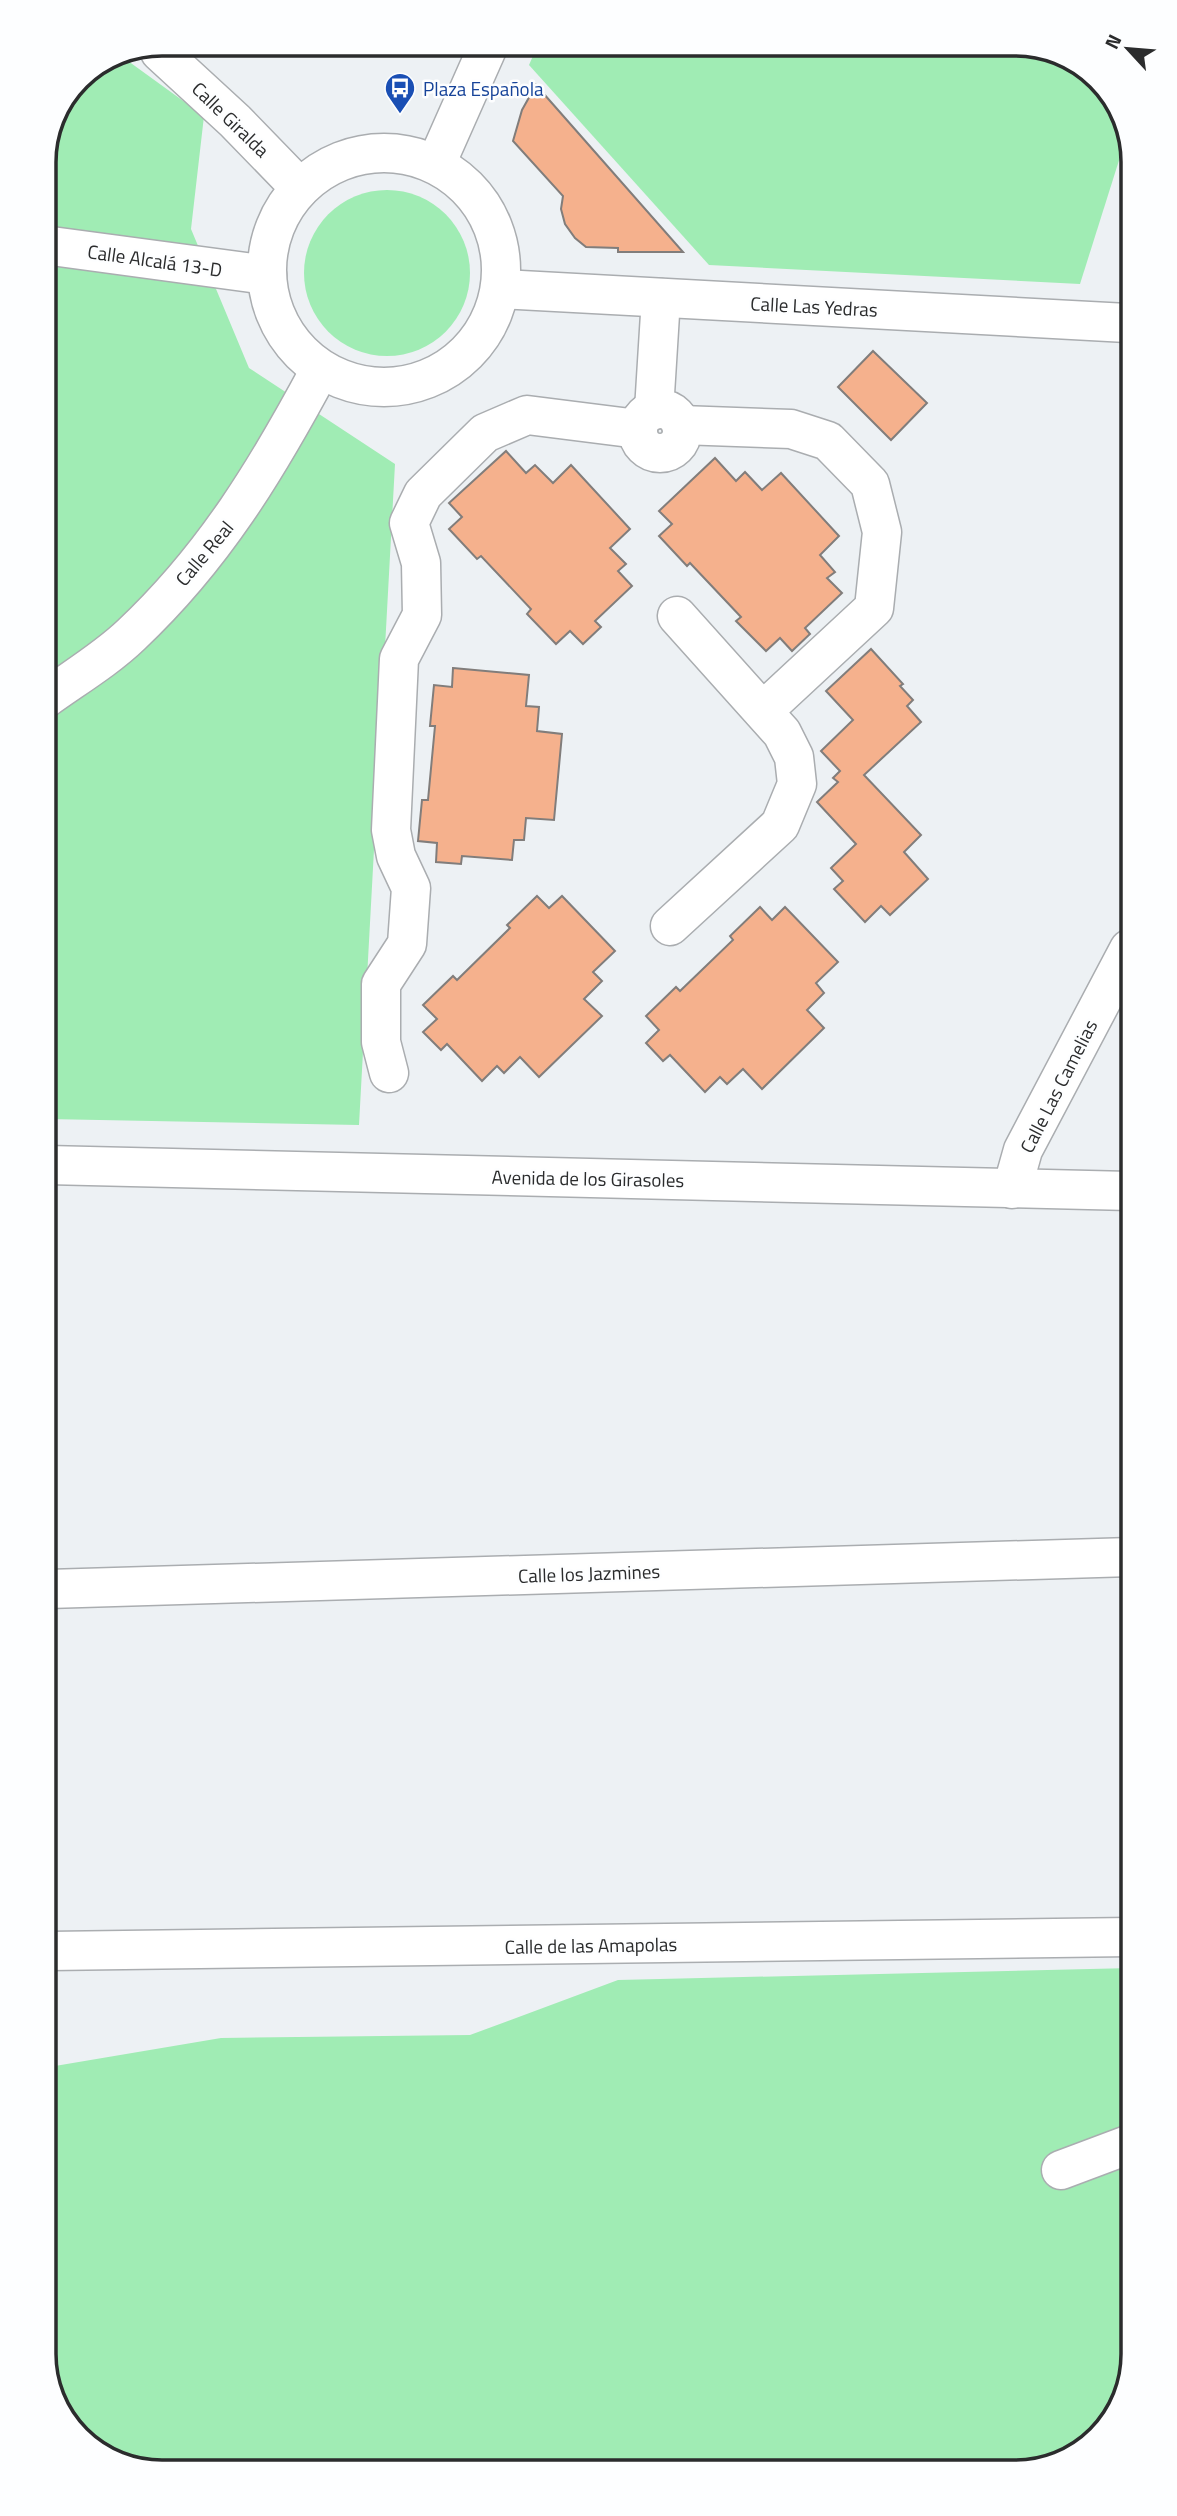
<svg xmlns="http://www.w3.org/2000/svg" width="1177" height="2516" font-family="'Titillium Web',sans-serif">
<rect width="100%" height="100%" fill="#edf1f4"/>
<g fill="#a0ecb4">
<polygon points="1023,44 1087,69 1127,124 1127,135 1080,284 709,265 529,65 536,49"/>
<polygon points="117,53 204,116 191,229 249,368 395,464 359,1125 47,1119 44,155 79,78"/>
<circle cx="387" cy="273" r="83"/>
<polygon points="1132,1968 1133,2354 1109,2425 1053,2466 154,2472 91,2448 50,2392 49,2067 221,2038 470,2035 618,1980"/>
</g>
<g fill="#f5b18d" stroke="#817d7b" stroke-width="2">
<polygon points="536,85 683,252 618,252 618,248 586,247 575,238 565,224 561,209 563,196 513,141 522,110"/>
<polygon points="873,351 927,403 891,440 838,387"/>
<polygon points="506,451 526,473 535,465 553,483 571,465 630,529 610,548 626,564 618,571 632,586 595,621 601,627 583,644 570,631 556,644 527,614 531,609 481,556 477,559 449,529 462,517 449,503"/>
<polygon points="715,458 736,481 745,472 762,490 781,473 839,536 820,555 835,572 827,578 842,593 805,628 810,634 792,651 780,638 766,651 736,621 741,617 690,563 687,566 659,536 672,524 659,511"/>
<polygon points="871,649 903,684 900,686 913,700 907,706 921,722 864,775 921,835 904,852 928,879 890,915 881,906 865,922 834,889 843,881 831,868 856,844 817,802 838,782 833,778 840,771 821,751 853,720 826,691"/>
<polygon points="453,668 529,675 526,706 539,707 537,731 562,734 554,820 526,818 524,840 514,840 512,860 462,856 461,864 436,862 437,843 418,841 422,800 428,800 435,726 430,726 434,685 452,687"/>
<polygon points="537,896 549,908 562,896 615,951 593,972 602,981 584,999 602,1016 539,1077 520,1057 504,1073 497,1066 482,1081 447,1044 441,1050 423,1032 437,1019 423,1005 453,976 457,980 510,928 507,925"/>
<polygon points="760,907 772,920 785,907 838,962 816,983 824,993 807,1010 824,1028 762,1089 743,1069 727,1084 720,1077 705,1092 670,1055 663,1061 646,1043 659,1030 646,1016 676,987 680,991 733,940 730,936"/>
</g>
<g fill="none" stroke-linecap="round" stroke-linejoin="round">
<g stroke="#aaadb0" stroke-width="41">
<g id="minor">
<polyline points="160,52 235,121 300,188"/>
<circle cx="384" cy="270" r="117"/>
<polyline points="436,164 487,49"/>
<polyline points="44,245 267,275"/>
<polyline points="501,289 1127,323"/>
<circle cx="660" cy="431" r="22"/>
<polyline points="654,410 661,298"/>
<polyline points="681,425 791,429 828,441 870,484 882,532 874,608 763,711"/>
<path d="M45,699C74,678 106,659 131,635C214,557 267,469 320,370"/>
<polyline points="670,926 780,825 797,784 794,757 782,733 677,616"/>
<polyline points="389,1073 381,1042 381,984 407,944 411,888 396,856 391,830 399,659 422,615 421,563 409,523 423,494 485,433 527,415 638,429"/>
<polyline points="47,1165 1130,1191"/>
<polyline points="1012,1189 1023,1150 1129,949"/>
<polyline points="48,1589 1131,1557"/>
<polyline points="49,1951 1132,1937"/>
<polyline points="1061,2170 1133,2143"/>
</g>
</g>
<use href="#minor" stroke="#fff" stroke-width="38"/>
</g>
<defs>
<g id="bus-pin" transform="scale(1.575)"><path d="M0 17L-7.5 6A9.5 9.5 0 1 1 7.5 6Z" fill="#1a4fb4" stroke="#fdfeff"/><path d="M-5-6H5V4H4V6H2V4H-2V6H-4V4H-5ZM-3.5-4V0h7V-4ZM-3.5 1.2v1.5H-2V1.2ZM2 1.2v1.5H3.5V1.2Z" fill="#fff"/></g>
</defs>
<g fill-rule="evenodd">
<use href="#bus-pin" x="400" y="88"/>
</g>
<g text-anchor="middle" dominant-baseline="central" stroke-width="5" stroke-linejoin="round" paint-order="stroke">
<g font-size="19" fill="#164399" stroke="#fdfeff" text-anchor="start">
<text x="423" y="88">Plaza Española</text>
</g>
<g font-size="19" fill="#2b2c2d" stroke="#fdfeff">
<text transform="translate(231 119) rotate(44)">Calle Giralda</text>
<text transform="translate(155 260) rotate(8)">Calle Alcalá 13-D</text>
<text transform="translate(814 306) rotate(3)">Calle Las Yedras</text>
<text transform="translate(204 553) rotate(-50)">Calle Real</text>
<text transform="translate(1058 1086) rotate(-63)">Calle Las Camelias</text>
<text transform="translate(588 1178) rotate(1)">Avenida de los Girasoles</text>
<text transform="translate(589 1573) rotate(-2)">Calle los Jazmines</text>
<text transform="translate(591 1945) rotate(-1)">Calle de las Amapolas</text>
</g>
</g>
<path d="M0 0H1177V2516H0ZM162 56H1015A106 106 0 0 1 1121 162V2354A106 106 0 0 1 1015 2460H162A106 106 0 0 1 56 2354V162A106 106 0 0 1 162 56Z" fill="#fdfeff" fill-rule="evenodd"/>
<path fill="none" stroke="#2b2c2d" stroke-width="3.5" d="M162 56H1015A106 106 0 0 1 1121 162V2354A106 106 0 0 1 1015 2460H162A106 106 0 0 1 56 2354V162A106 106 0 0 1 162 56Z"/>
<g transform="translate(1128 49) rotate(296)" stroke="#fdfeff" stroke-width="5" paint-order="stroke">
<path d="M0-5L12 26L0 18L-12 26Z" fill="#2b2c2d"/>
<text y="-10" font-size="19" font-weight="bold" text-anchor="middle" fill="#2b2c2d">N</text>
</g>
</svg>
